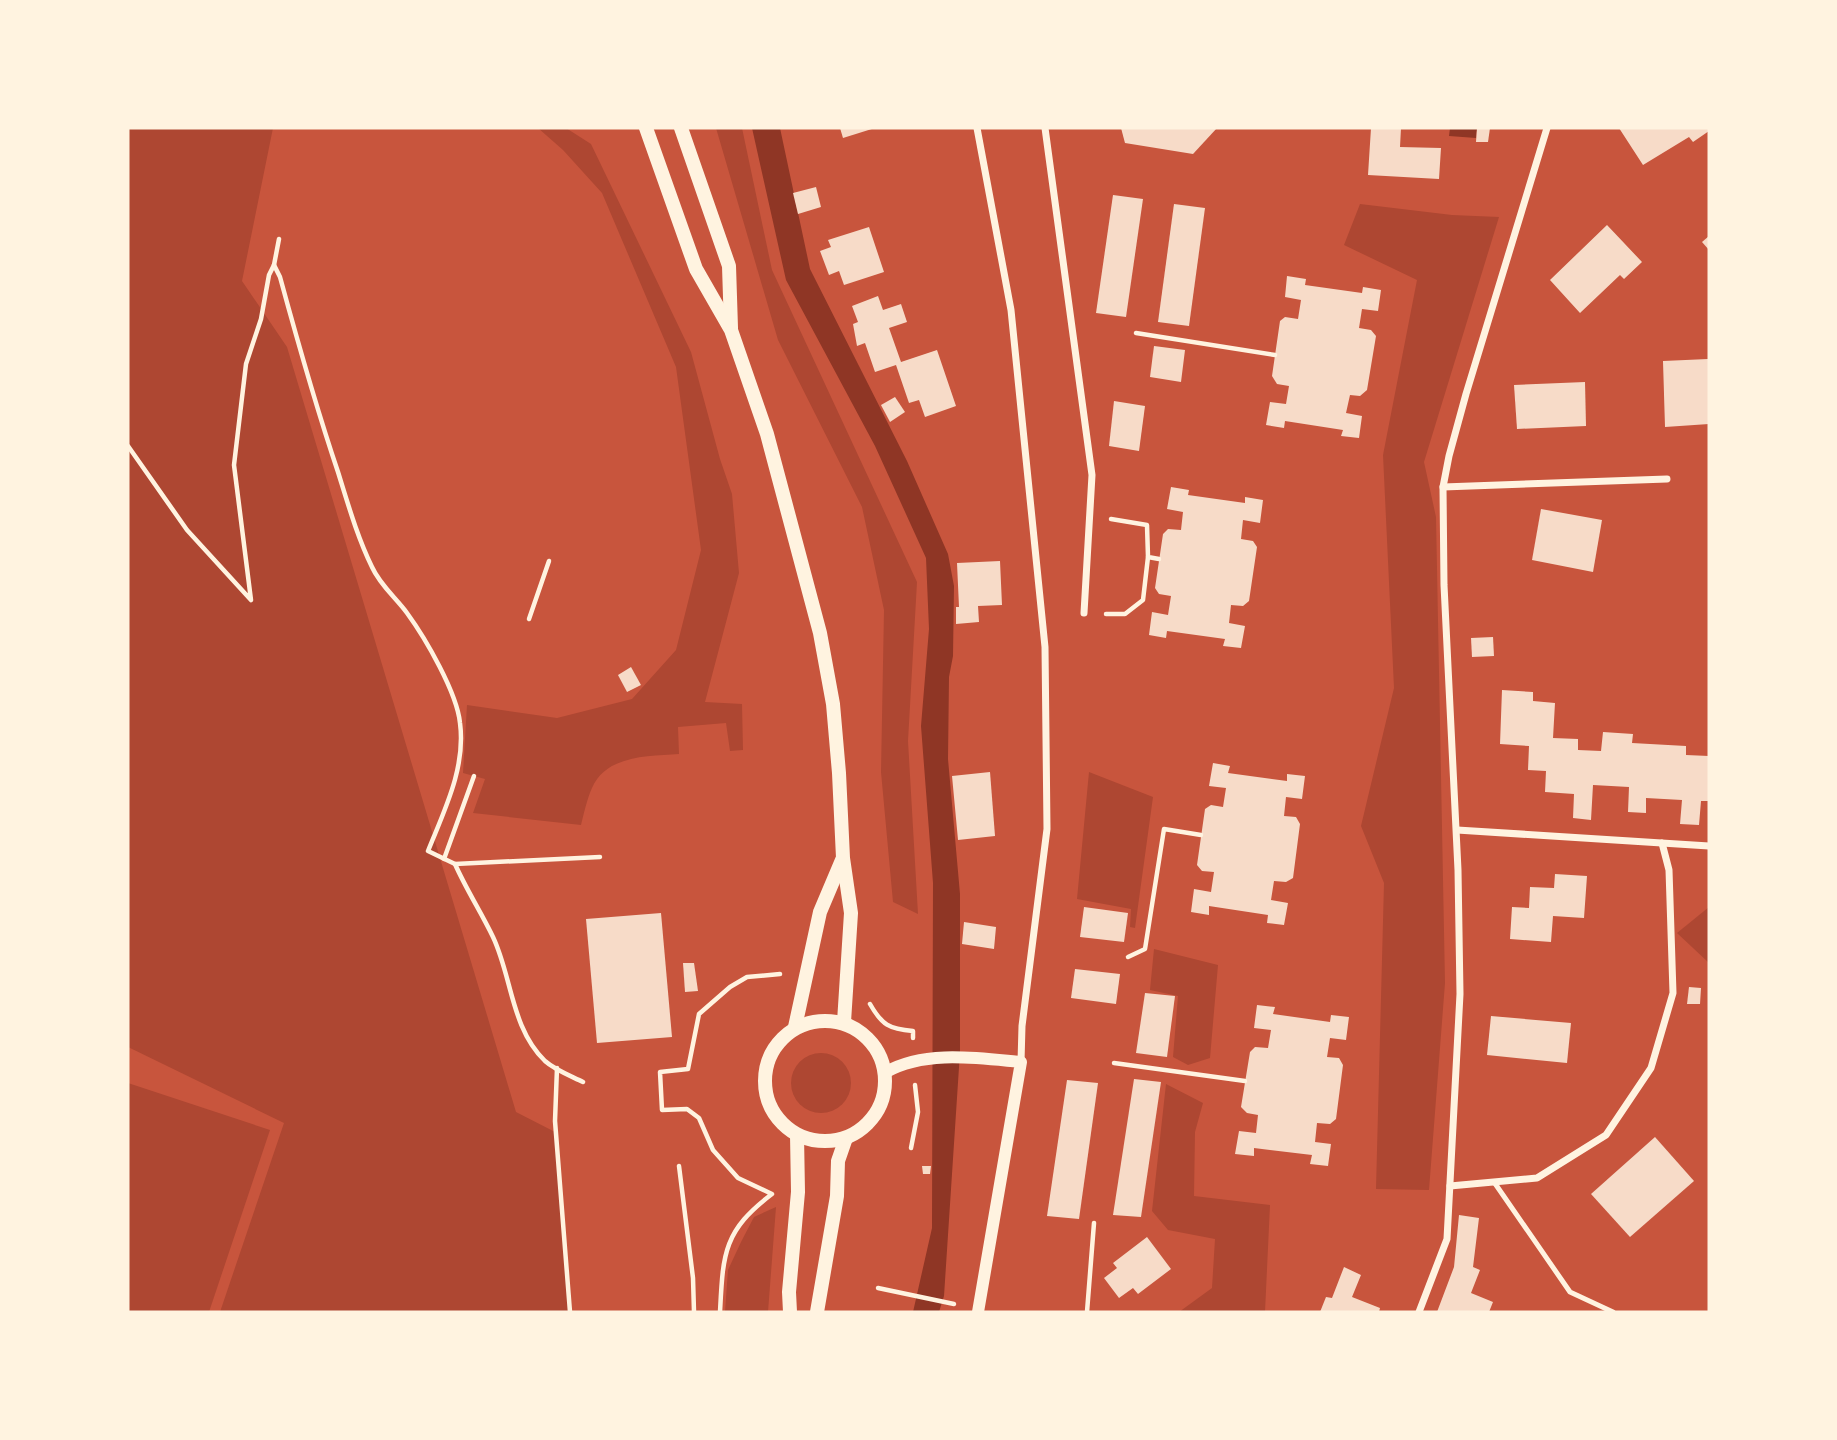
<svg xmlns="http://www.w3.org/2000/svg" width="1837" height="1440" font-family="'Alegreya Sans',sans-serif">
<rect width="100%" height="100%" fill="#c8553d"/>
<g fill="#ae4732">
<polygon points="128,128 273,128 242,281 287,347 516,1112 557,1133 572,1312 220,1312 284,1123 128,1047"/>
<path d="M538,128H566L591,144L691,352L720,459L732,494L739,573L705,702L742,704L743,750L730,751L726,723L678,727L679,754C649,756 606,755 592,788C587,799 584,813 581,825L473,813L485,779L463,773L467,705L557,718L632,699L676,650L701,550L676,367L602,193L563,150Z"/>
<polygon points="716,128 742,128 772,270 917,582 908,741 918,914 893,902 881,772 884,610 862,507 778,340"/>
<polygon points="1360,204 1452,215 1499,217 1424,462 1436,517 1445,983 1429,1190 1376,1189 1384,883 1361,826 1394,688 1383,455 1417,280 1344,245"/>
<polygon points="1089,772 1153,797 1135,928 1130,927 1131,909 1077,899"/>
<polygon points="1709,907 1709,963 1677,933"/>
<polygon points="1154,949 1218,965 1210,1058 1188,1065 1173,1057 1178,996 1150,990"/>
<circle cx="821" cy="1083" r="30"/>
<polygon points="128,1083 270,1130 209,1312 128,1312"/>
<polygon points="1166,1084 1203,1103 1195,1132 1194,1196 1270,1205 1265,1312 1179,1312 1212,1288 1215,1239 1168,1230 1152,1211"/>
<polygon points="776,1207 768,1312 725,1312 728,1270 741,1242 754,1217"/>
</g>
<g fill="#8f3625">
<polygon points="752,128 780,128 810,269 907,461 948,554 954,586 953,656 949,677 948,759 960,894 960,1052 944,1296 939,1312 913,1312 932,1228 933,883 921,726 929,629 926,558 875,446 786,280"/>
<polygon points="1450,128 1477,128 1476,138 1449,136"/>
</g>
<g fill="#f7dbc8">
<polygon points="840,128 875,128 843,138"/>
<polygon points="1121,128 1217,128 1193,154 1125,143"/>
<polygon points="1371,128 1401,128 1400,147 1441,148 1439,179 1368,175"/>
<polygon points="1477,128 1490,128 1488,142 1476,142"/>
<polygon points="1619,128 1709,128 1709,131 1693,142 1689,137 1643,165"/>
<polygon points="816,187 821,207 798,214 793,193"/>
<polygon points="1113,195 1143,199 1126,317 1096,313"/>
<polygon points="1174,204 1205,208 1189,326 1158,322"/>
<polygon points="1607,225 1642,262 1624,279 1620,275 1580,313 1550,280"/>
<polygon points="869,227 884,272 844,285 839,271 829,275 820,251 831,247 828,240"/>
<polygon points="1709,236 1709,250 1702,242"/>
<polygon points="1287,276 1306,279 1305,285 1362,293 1363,287 1381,290 1378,311 1362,309 1359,328 1371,330 1376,336 1367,390 1360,396 1350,395 1346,413 1362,416 1359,438 1341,436 1343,430 1285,421 1284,428 1266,425 1270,402 1286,404 1289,386 1277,384 1272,376 1280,321 1285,317 1298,319 1301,300 1285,297"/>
<polygon points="878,296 883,310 901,304 907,322 889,328 901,362 937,350 956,406 925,417 919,400 909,403 896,365 875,372 865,343 857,346 853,324 858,322 852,306"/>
<polygon points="1154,346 1185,350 1181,382 1150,377"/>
<polygon points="1708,359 1709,424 1665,427 1663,361"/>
<polygon points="1585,382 1586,426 1517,429 1514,385"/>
<polygon points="895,397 905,412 890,422 881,405"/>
<polygon points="1114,401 1145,406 1139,451 1109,446"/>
<polygon points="1171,487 1189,490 1188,495 1245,503 1245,497 1263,500 1260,523 1243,520 1241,539 1253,541 1257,547 1249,601 1243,606 1231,605 1229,623 1245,626 1241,648 1223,646 1225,639 1167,631 1166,638 1149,635 1152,612 1168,615 1171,596 1159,594 1155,588 1163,534 1168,529 1181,530 1183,512 1167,509"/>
<polygon points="1541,509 1602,520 1593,572 1532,560"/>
<polygon points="1000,561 1002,605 978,606 979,622 956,624 956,607 959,607 957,563"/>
<polygon points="1493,637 1494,656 1472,657 1471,638"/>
<polygon points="631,667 641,685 627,692 618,675"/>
<polygon points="1502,690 1533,692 1533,701 1555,703 1553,738 1578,739 1578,750 1601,751 1603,732 1633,734 1632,743 1686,746 1686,755 1709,756 1709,801 1701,801 1699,825 1680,824 1682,800 1646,798 1646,813 1628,812 1629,787 1593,785 1591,820 1573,818 1574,794 1545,792 1546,771 1528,770 1529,746 1500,744"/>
<polygon points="1213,763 1230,766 1228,773 1287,781 1287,774 1305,776 1302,799 1286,797 1284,816 1296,817 1300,824 1293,878 1286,882 1274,881 1271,900 1288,903 1284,925 1267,923 1268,915 1209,906 1209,915 1191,912 1194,889 1211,892 1214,872 1202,871 1197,865 1205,809 1211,805 1223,807 1226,788 1209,786"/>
<polygon points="990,772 995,836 958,840 952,776"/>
<polygon points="1555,874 1587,876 1584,918 1553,916 1551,942 1510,939 1512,907 1529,908 1530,887 1554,888"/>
<polygon points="1084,907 1128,913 1124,942 1080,937"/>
<polygon points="661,913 672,1037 597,1043 586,919"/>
<polygon points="964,922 996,927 994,949 962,944"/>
<polygon points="683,963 694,963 698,991 685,992"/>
<polygon points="1075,969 1120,974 1116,1004 1071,998"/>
<polygon points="1689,987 1701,988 1700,1004 1687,1004"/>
<polygon points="1145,993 1175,996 1167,1057 1136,1053"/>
<polygon points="1257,1005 1275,1007 1273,1014 1330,1022 1331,1015 1349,1017 1346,1040 1330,1038 1327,1057 1339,1058 1343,1065 1336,1119 1330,1124 1317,1123 1315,1142 1331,1144 1328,1166 1310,1164 1312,1155 1254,1148 1254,1156 1235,1154 1239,1131 1256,1133 1258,1115 1247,1113 1241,1107 1250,1052 1255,1047 1268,1048 1271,1030 1254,1028"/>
<polygon points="1491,1016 1571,1023 1567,1063 1487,1055"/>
<polygon points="1134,1079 1161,1082 1141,1217 1113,1215"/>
<polygon points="1067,1080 1098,1083 1079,1219 1047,1216"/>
<polygon points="1655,1137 1694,1181 1630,1237 1591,1194"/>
<polygon points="922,1166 931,1166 930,1174 923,1174"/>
<polygon points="1459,1215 1479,1218 1473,1267 1480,1270 1471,1293 1493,1302 1489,1312 1437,1312 1454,1267"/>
<polygon points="1147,1237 1171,1269 1138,1294 1133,1288 1119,1298 1104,1278 1117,1268 1113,1263"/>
<polygon points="1344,1267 1361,1275 1352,1297 1380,1308 1379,1312 1320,1312 1326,1297 1332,1298"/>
</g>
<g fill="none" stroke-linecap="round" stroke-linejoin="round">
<g stroke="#fff3e0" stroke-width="4.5">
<path d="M274,265L280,277C298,343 316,407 338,472C348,504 357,536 372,567C380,585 396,598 407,613C426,639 457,693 460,723C466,768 444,811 428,851L455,864L600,857"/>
<polyline points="1136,333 1275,355"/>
<polyline points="128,446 187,530 251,600 234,465 246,364 261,319 269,275 274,265 279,239"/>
<polyline points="1111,519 1147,525 1148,557 1159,559"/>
<polyline points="1106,614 1125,614 1143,600 1148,557"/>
<polyline points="529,619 549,561"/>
<polyline points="444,859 474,776"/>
<path d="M455,864C466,889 481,912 493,937C512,977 511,1028 545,1061C555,1070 571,1076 583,1082"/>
<polyline points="1128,957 1145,949 1164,829 1201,835"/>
<path d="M870,1004C882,1025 889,1029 913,1031V1038"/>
<polyline points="1114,1063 1245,1081"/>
<polyline points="557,1068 555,1121 570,1312"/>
<polyline points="911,1148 918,1112 915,1085"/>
<polyline points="679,1166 693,1278 694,1312"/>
<polyline points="878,1288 954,1304"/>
<path d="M720,1312C723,1254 723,1231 772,1194L738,1178L713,1150L699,1118L687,1109L662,1110L660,1072L688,1069L699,1014L730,987L747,977L780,974"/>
<polyline points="1087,1312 1094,1223"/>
</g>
<polyline stroke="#fff3e0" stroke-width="5" points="1494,1182 1570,1292 1613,1312"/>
<g stroke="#fff3e0" stroke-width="7">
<polyline points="977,128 1011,310 1045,647 1047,829 1022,1026 1021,1062"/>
<polyline points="1045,128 1092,475 1084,613"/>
<polyline points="1443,487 1667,479"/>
<polyline points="1457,830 1709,846"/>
<polyline points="1450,1186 1537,1178 1606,1135 1651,1068 1673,993 1669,870 1662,843"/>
<polyline points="1419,1312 1447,1239 1460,994 1458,870 1444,585 1443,487 1449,456 1466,394 1547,128"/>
</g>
<path stroke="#fff3e0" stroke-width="12" d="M886,1072C925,1050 977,1058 1021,1062L978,1312"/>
<g stroke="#fff3e0" stroke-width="14">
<polyline points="646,128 696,269 731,330 767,434 820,633 833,704 839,773 843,858 851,913 844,1022"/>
<polyline points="681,128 729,266 731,328"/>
<circle cx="825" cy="1081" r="60"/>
<polyline points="795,1027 820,912 842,860"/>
<polyline points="790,1312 789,1292 798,1192 797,1135"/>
<polyline points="817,1312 837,1196 838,1161 846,1138"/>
</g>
</g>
<rect width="1837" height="1440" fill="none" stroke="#fff3e0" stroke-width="259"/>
</svg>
